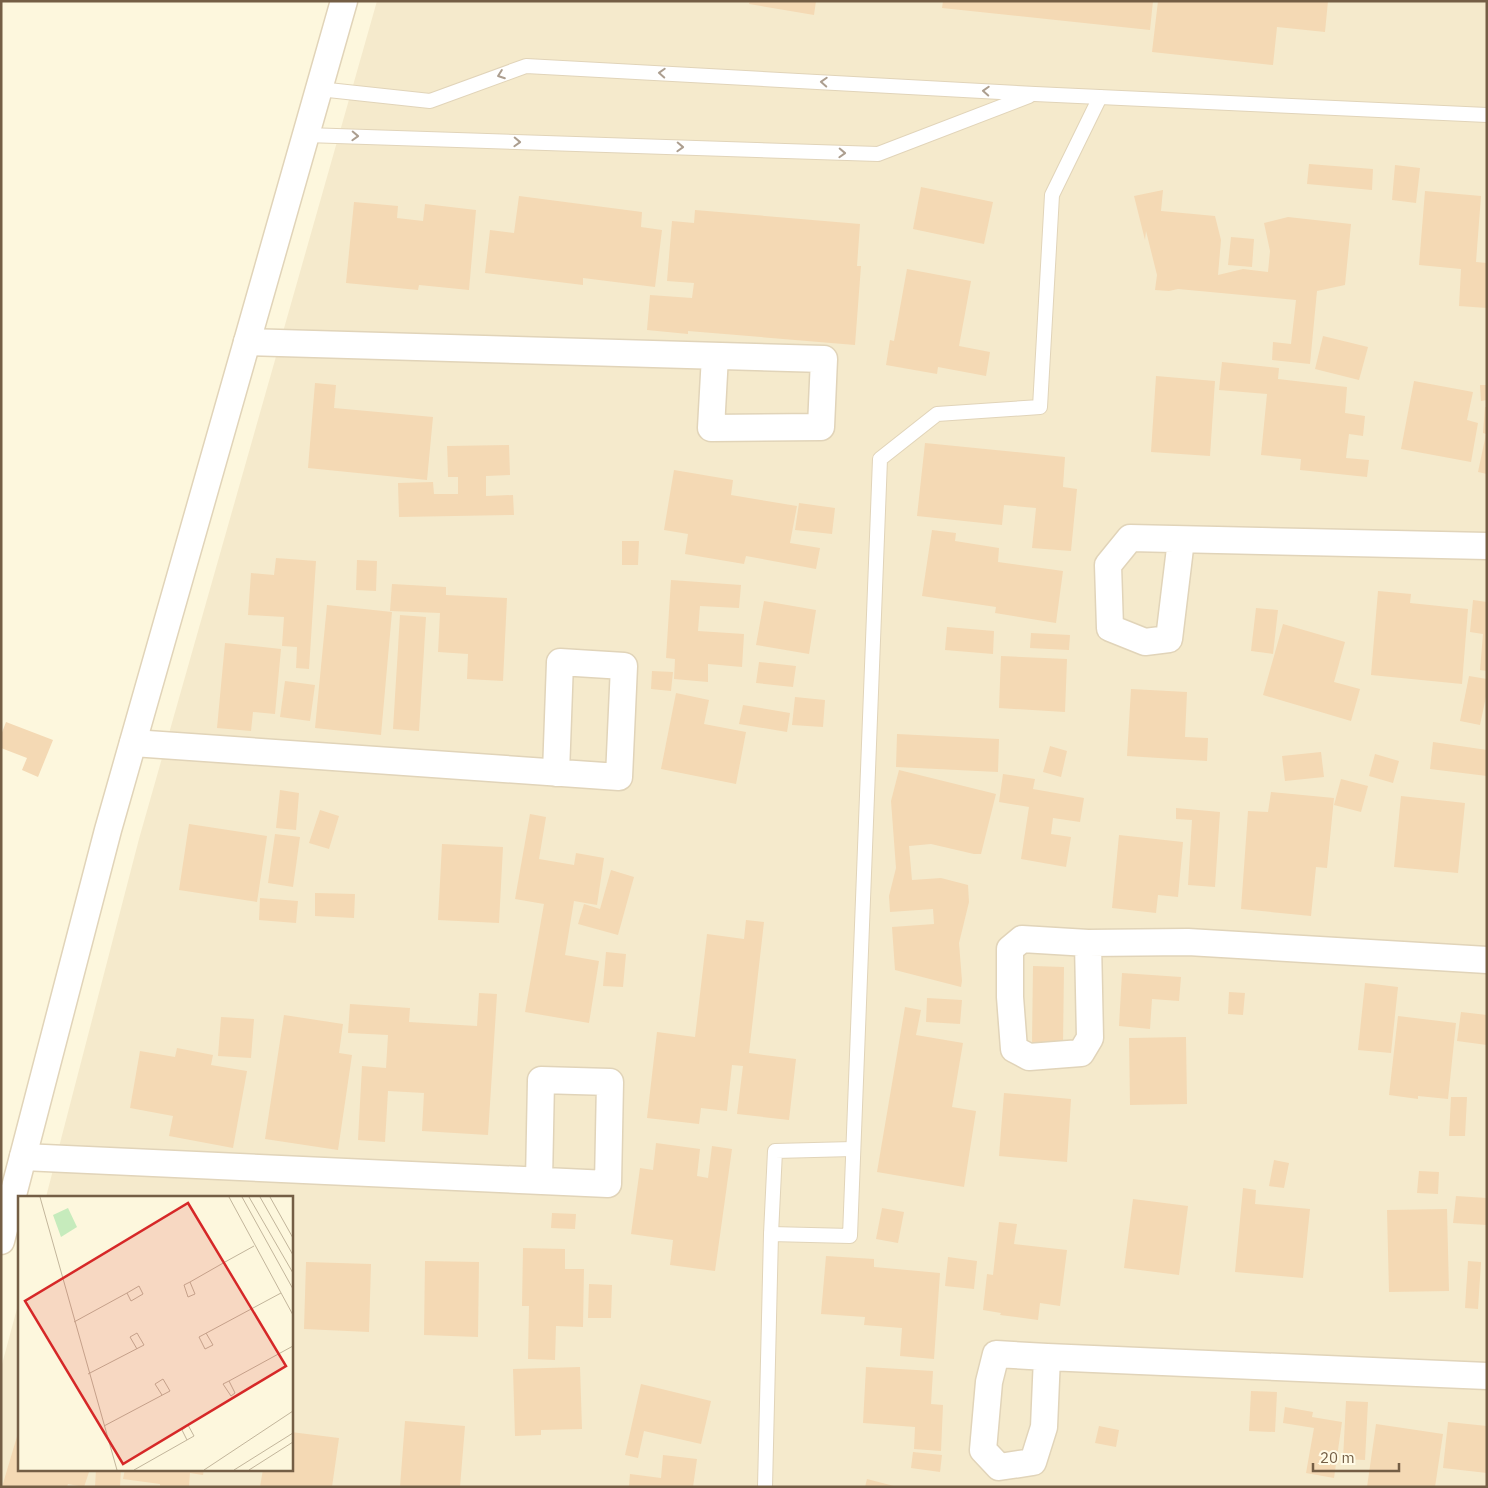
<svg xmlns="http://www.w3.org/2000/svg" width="1488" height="1488" font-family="'IBM Plex Sans',sans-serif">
<rect width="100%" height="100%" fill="#fdf7dd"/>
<polygon fill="#f5eacc" points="377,1 1487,1 1487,1487 1,1487 1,1368 19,1301 19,1469 291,1469 291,1197 46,1197 139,839"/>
<g fill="#f4d9b4">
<polygon points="750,1 816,1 814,15 749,4"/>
<polygon points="943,1 1153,1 1150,30 942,8"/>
<polygon points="1158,1 1328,1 1325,32 1277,27 1273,65 1152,52"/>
<polygon points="1309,164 1373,169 1372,190 1307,184"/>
<polygon points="1395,165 1420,168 1416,203 1392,200"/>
<polygon points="921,187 993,202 984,244 913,229"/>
<polygon points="1163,190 1161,211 1215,216 1221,240 1218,275 1243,269 1268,272 1270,251 1264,223 1288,217 1351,224 1345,285 1317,291 1310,364 1272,360 1273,342 1291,344 1296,300 1178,289 1169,291 1155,290 1157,275 1146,231 1145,240 1134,196"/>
<polygon points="1425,191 1481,196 1476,262 1487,263 1487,308 1459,306 1461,269 1419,265"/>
<polygon points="519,196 642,212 641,227 662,230 655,287 583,278 583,285 485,273 490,230 514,233"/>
<polygon points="354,202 398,206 397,218 423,221 425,204 476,210 469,290 419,285 418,290 346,283"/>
<polygon points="695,210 860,224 857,266 861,266 855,345 688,331 688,334 647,330 650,295 692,298 694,283 667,281 672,221 694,223"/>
<polygon points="1231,237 1254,239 1252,267 1228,265"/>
<polygon points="907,269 971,281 959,346 990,352 986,376 938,367 937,374 886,365 890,340 894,341"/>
<polygon points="1323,336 1368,347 1359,380 1315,369"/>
<polygon points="1222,362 1279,368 1278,379 1347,387 1345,413 1365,416 1363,436 1349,434 1346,458 1369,460 1367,477 1300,470 1301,459 1261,455 1267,394 1219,390"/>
<polygon points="1156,376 1215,381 1210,456 1151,452"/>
<polygon points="1414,381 1473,392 1467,420 1478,423 1471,462 1401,449"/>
<polygon points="315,383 336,385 334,408 433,417 427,480 308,468"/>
<polygon points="1480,385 1487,385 1487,400 1481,401"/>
<polygon points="1485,407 1487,407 1487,474 1478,472 1486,434 1483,433"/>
<polygon points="925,443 1065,457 1063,487 1077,489 1071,551 1032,548 1036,508 1004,505 1002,525 917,516"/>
<polygon points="509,445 510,475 486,476 486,496 513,495 514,515 399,517 398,483 433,482 434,494 458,494 458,477 448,477 447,446"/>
<polygon points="674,470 733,480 731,495 797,506 790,543 820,548 816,569 746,556 744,564 685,554 688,534 664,530"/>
<polygon points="799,503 835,508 832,534 795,530"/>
<polygon points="932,530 956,533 955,541 999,548 998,562 1063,571 1056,623 995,613 996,607 922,596"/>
<polygon points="622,541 639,541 638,565 622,565"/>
<polygon points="276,558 316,561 309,669 296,668 297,647 282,646 284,617 248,615 251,573 274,575"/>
<polygon points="357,560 377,561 376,591 356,590"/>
<polygon points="671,580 741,585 739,608 700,606 698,631 744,634 742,667 708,664 708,682 674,679 675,659 666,658"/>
<polygon points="392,584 446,587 446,595 507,598 503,681 467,679 468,654 438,652 440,613 390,611"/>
<polygon points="1378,591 1411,594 1410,603 1468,609 1462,684 1371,675"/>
<polygon points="1473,600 1487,602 1487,671 1480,670 1483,634 1470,632"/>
<polygon points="764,601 816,610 809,654 756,645"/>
<polygon points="327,605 392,612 381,735 315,728"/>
<polygon points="1256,608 1278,610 1273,654 1251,651"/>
<polygon points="400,615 426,617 419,731 393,729"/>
<polygon points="1283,624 1345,642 1334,682 1360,689 1351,721 1263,695"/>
<polygon points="947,627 994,631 993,654 945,650"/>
<polygon points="1031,633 1070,635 1069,650 1030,648"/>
<polygon points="225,643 281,649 275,714 253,712 251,731 217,728"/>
<polygon points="1001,656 1067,659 1065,712 999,708"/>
<polygon points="759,662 796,666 793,687 756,683"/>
<polygon points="652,671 673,672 671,691 651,689"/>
<polygon points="1469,676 1487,679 1487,692 1480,725 1460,721"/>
<polygon points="285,681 315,685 310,721 280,717"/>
<polygon points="1131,689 1187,692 1185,737 1208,738 1207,761 1127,756"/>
<polygon points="676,693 709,700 704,724 746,732 736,784 661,769"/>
<polygon points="795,697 825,700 823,727 792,725"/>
<polygon points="743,705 790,713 787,732 739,724"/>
<polygon points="6,722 53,740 38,777 22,770 27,758 1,748 1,735"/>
<polygon points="897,734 999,739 998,772 896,767"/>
<polygon points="1433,742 1487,750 1487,776 1430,769"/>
<polygon points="1050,746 1067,751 1061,777 1043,772"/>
<polygon points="1321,752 1324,777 1285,781 1282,756"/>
<polygon points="1375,754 1399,761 1393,783 1369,776"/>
<polygon points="899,770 996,794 981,854 974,854 931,844 909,846 912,880 941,878 968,885 969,902 959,943 962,981 961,987 895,970 892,927 934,924 933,909 890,912 889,896 896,868 891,801"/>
<polygon points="1003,774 1035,779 1033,789 1084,798 1080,822 1053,818 1051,834 1071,837 1066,867 1021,859 1029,807 999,802"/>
<polygon points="1341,779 1368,786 1361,812 1334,805"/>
<polygon points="280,790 299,793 296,830 276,828"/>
<polygon points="1271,792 1334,798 1327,868 1316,867 1311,916 1241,909 1248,811 1268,812"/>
<polygon points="1401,796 1465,803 1458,873 1394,867"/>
<polygon points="1176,808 1220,812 1215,887 1188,885 1192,820 1176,819"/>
<polygon points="320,810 339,816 329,849 309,843"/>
<polygon points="530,814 546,817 539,859 574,865 576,853 604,858 597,905 574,901 565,955 599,961 589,1023 525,1012 544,904 515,899"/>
<polygon points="189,824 267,836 257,902 179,890"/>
<polygon points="275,834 300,837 293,887 268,883"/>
<polygon points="1119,835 1183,842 1178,897 1158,895 1156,913 1112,908"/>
<polygon points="442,844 503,847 499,923 438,920"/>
<polygon points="611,870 634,877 618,935 578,924 584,904 600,909"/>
<polygon points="315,893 355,894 354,918 315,916"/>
<polygon points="260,898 298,901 296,923 259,920"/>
<polygon points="746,920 764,922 749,1053 796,1059 789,1120 737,1114 743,1066 732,1065 727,1111 701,1108 699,1124 647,1118 657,1032 695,1037 707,934 744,939"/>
<polygon points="606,952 626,954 623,987 603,986"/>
<polygon points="1033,966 1064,967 1063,1045 1032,1044"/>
<polygon points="1122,973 1181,977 1179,1001 1152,999 1150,1029 1119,1026"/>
<polygon points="1365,983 1398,987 1391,1053 1358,1050"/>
<polygon points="1229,992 1245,993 1243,1015 1228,1014"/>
<polygon points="479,993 497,994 488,1135 422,1131 424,1093 388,1091 385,1142 358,1140 362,1066 386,1068 388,1035 348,1033 350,1004 410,1008 409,1022 477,1026"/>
<polygon points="927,998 962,1000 960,1024 926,1022"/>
<polygon points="905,1007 921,1010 916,1035 963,1043 952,1107 976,1111 964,1187 877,1172"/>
<polygon points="1461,1012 1487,1015 1487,1045 1457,1041"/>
<polygon points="284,1015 343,1024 339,1053 352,1055 338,1150 265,1139"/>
<polygon points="1398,1016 1456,1023 1448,1099 1418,1096 1418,1099 1389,1095"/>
<polygon points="221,1017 254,1019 251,1058 218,1056"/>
<polygon points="1186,1037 1187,1104 1130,1105 1129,1038"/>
<polygon points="177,1048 213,1055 211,1065 247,1071 233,1148 169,1136 173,1116 130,1108 140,1051 175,1057"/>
<polygon points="1004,1093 1071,1099 1067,1162 999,1156"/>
<polygon points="1451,1097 1467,1097 1465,1136 1449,1136"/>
<polygon points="656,1143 700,1149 697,1176 708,1178 712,1146 732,1149 715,1271 670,1265 673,1240 631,1234 640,1168 653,1170"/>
<polygon points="1274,1160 1289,1163 1284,1188 1269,1186"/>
<polygon points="1419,1171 1439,1172 1438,1194 1417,1193"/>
<polygon points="1243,1188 1256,1190 1255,1204 1310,1209 1303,1278 1235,1272"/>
<polygon points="1456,1196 1487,1198 1487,1225 1453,1223"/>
<polygon points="1133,1199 1188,1206 1179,1275 1124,1268"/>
<polygon points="882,1208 904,1212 898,1243 876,1239"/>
<polygon points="1447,1209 1449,1291 1389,1292 1387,1210"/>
<polygon points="552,1213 576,1214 575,1229 551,1228"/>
<polygon points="999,1222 1017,1224 1014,1244 1067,1250 1060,1306 1040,1303 1038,1320 1000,1315 1001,1313 983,1310 987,1274 993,1275"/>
<polygon points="523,1248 565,1249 565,1269 584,1269 583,1327 556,1326 555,1360 528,1359 529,1306 522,1306"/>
<polygon points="826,1256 874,1259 874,1267 940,1273 934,1359 900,1356 902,1328 864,1325 865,1317 821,1314"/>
<polygon points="948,1257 977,1261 974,1289 945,1286"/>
<polygon points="425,1261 479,1262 478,1337 424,1335"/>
<polygon points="1468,1261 1481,1262 1478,1309 1465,1308"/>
<polygon points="306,1262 371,1264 369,1332 304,1329"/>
<polygon points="589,1284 612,1285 611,1318 588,1318"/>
<polygon points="580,1367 582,1429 541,1430 541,1435 515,1436 513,1369"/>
<polygon points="866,1367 933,1371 931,1404 943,1405 941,1451 914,1449 915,1427 863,1423"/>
<polygon points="641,1384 711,1401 701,1444 644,1431 638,1458 625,1455"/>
<polygon points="1251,1391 1277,1392 1275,1432 1249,1431"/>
<polygon points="1346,1401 1368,1402 1365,1460 1343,1459"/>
<polygon points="1285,1407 1313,1412 1312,1417 1342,1422 1334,1478 1306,1473 1314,1428 1283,1423"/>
<polygon points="405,1421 465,1426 460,1487 400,1487"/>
<polygon points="1448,1422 1487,1426 1487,1473 1443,1468"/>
<polygon points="1376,1424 1443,1434 1435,1487 1367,1487"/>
<polygon points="1099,1426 1119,1430 1116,1447 1095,1443"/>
<polygon points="291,1432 339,1438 332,1487 260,1487 263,1469 291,1469"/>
<polygon points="18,1433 19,1469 90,1469 84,1487 68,1484 67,1487 2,1487"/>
<polygon points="913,1452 942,1455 940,1472 911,1468"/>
<polygon points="663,1455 697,1459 693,1487 629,1487 630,1474 661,1478"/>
<polygon points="96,1469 121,1469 120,1487 95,1487"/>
<polygon points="125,1469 204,1469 203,1475 190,1473 189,1487 160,1487 160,1484 123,1479"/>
<polygon points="867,1479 894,1486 894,1487 865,1487"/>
</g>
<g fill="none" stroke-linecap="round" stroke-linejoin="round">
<g stroke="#e1d4b9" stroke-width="16">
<g id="service">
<polyline points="319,89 430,101 526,66 1035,94 1487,115"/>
<polyline points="306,135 878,154 1029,96"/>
<polyline points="771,1234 775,1151 853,1149"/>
<polyline points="765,1487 771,1234 850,1236 880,459 937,414 1040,407 1052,195 1100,97"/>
</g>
</g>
<g stroke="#e1d4b9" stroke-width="29">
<g id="minor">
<polyline points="247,342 824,359 821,427 711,428 715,356"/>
<polyline points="1181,540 1169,639 1145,642 1110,628 1108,565 1130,538 1487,546"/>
<polyline points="133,743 619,777 624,666 560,662 556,773"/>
<polyline points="1088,943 1090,1038 1081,1053 1029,1057 1014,1049 1010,997 1010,949 1022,939 1088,943 1188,942 1487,960"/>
<polyline points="23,1157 608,1184 610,1082 541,1080 539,1181"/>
<polyline points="1,1241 108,830 344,1"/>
<polyline points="1047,1357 1044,1427 1033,1462 999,1467 983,1450 989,1382 996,1354 1047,1357 1487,1376"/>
</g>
</g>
<use href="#service" stroke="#fff" stroke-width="14"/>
<use href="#minor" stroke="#fff" stroke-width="26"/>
</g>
<defs><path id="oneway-chevron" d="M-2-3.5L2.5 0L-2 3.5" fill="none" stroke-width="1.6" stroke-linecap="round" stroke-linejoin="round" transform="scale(1.25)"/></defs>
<g stroke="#ac9e8f">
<use href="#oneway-chevron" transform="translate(662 73) rotate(-177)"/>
<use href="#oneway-chevron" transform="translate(501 75) rotate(160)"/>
<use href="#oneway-chevron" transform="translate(824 82) rotate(-177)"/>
<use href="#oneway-chevron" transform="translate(986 91) rotate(-177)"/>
<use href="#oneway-chevron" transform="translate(355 136) rotate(2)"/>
<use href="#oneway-chevron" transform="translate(517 142) rotate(2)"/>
<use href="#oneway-chevron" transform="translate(680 147) rotate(2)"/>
<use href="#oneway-chevron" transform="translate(842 153) rotate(2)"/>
</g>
<g transform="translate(18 1196)">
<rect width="275" height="275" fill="#fdf7dd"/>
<path d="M50,12L59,31L43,41L35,19Z" fill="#c6ebbc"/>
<path fill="none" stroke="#c2b59b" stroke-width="1" d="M22,1L99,274M211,1L275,119M224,1L275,93M231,1L275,77M242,1L275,59M252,1L275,42M172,86L177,98L170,101L166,89L172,86L207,66L236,50M56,126L109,97L121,90L125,98L113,105L109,97M188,137L195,149L187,153L181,141L263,97M70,178L126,149L119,137L112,141L119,153M211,185L217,197L213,200L205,188L211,185L275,150M86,230L152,195L145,183L137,188L144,199M116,274L176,240L170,229L164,234L169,244M186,274L275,215M216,274L275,237M231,274L275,246"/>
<path fill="#d62828" fill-opacity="0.15" stroke="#d62828" stroke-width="2.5" d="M170,7L268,170L105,268L7,105Z"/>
<rect width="275" height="275" fill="none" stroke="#745e45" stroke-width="2.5"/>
</g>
<rect width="1488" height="1488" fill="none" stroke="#745e45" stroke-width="5"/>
<path d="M1313 1463v8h86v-8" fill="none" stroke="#745e45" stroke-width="2.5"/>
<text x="1320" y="1463" font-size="15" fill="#745e45" stroke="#fffae5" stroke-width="4" paint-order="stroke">20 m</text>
</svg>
